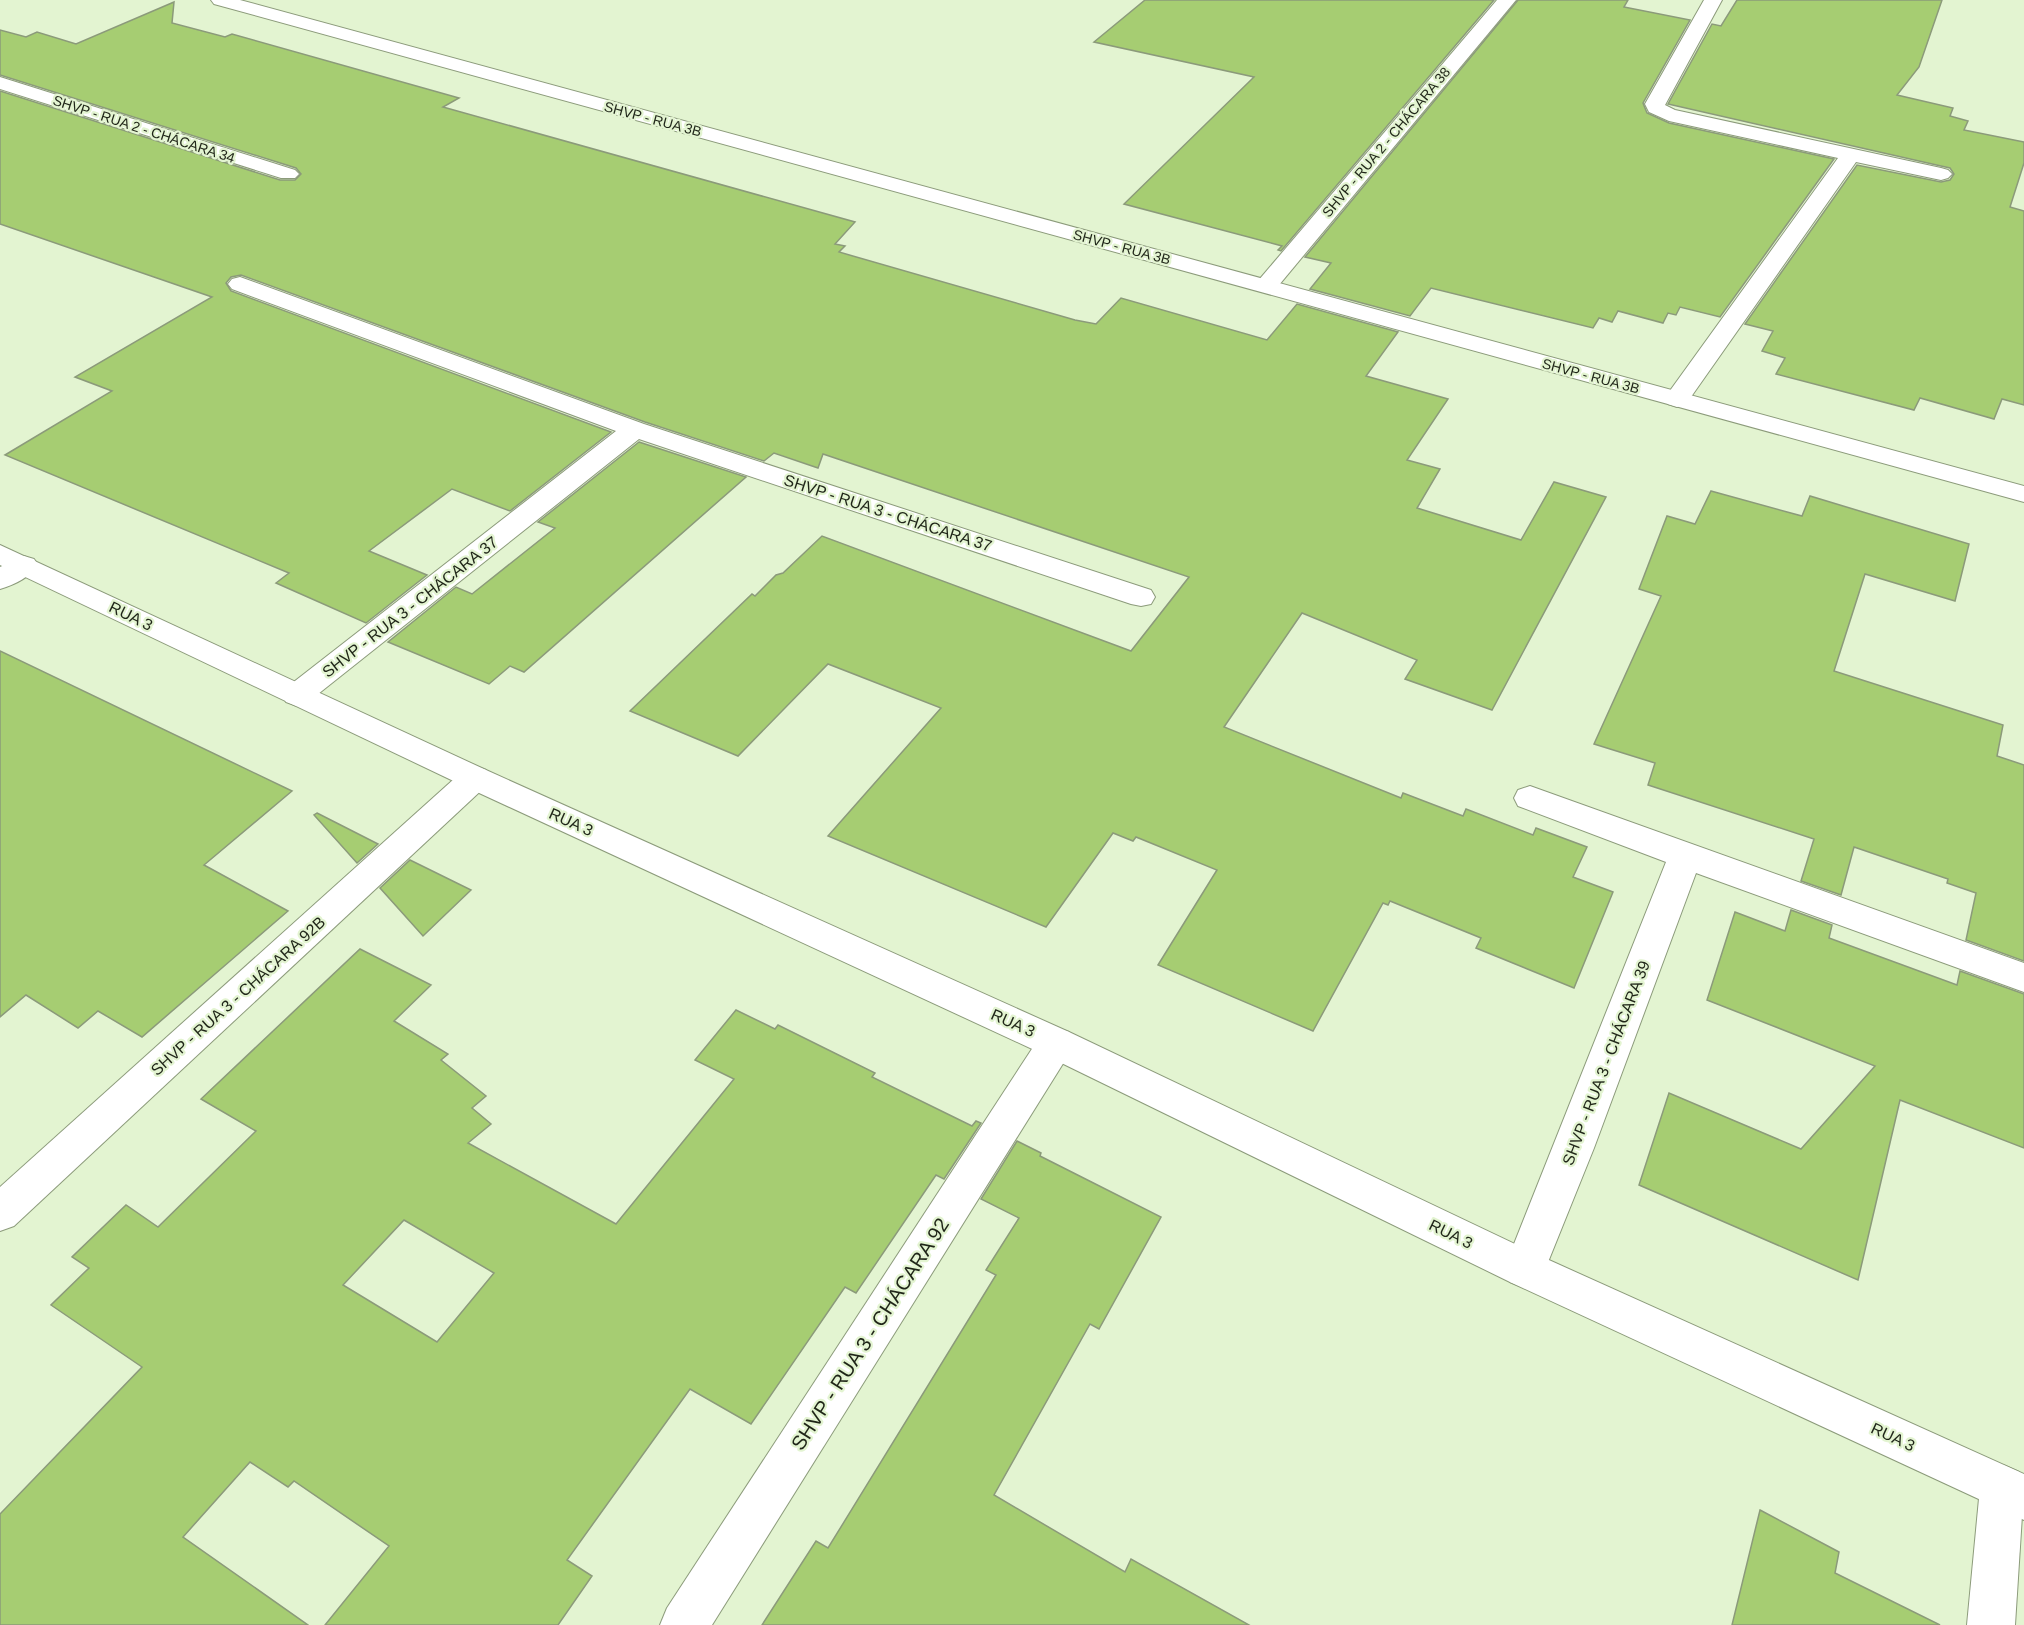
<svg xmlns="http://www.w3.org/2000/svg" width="2024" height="1625" font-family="Arial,sans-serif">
<rect width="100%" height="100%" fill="#e3f4d1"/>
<g fill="#a6cd72" stroke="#8b9a7a" stroke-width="1.5" fill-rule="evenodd">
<polygon points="1145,0 1494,0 1281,251 1278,250 1282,246 1124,204 1254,77 1094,42"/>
<polygon points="1518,0 1628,0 1624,7 1690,20 1643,103 1647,113 1669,123 1834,159 1720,317 1680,307 1676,315 1668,313 1663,323 1618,311 1612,322 1599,318 1593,328 1431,288 1410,316 1310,289 1331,263 1305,257"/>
<polygon points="1737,0 1942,0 1919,67 1897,95 1953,108 1950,116 1968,121 1964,130 2024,142 2024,163 2010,207 2024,211 2024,405 2002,399 1994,419 1920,398 1914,410 1776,374 1785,358 1762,351 1773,331 1745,324 1857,165 1941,182 1950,180 1954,174 1950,168 1941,166 1668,104 1712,24 1721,26"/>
<polygon points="174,2 172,23 225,37 232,34 459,98 443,107 855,222 835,244 845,246 839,252 1075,320 1096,324 1121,298 1267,340 1297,304 1398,332 1366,376 1448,399 1407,460 1440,469 1417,508 1521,540 1554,482 1606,497 1492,710 1405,679 1417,660 1302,613 1224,727 1401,798 1403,793 1463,816 1466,809 1533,835 1536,828 1587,847 1573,877 1613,892 1574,988 1476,948 1481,938 1390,901 1388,905 1383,903 1313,1031 1158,965 1217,870 1136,837 1133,841 1113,833 1046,927 828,836 941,708 828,664 738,756 630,711 752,594 755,596 776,575 783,573 822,536 1131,651 1189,577 823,454 818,468 774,453 764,461 645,422 241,275 231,277 226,283 231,291 611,432 510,511 452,489 369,551 427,575 366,623 276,583 289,573 5,455 112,391 75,377 212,297 0,224 0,91 280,180 295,180 301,174 296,168 0,75 0,30 26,37 37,32 76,44"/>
<polygon points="639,442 746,477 524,672 510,666 489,684 388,642 456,587 472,594 555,528 538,522"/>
<polygon points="1711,491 1802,516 1810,496 1969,544 1955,601 1865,574 1834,671 2003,725 1997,756 2024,765 2024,961 1966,940 1976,893 1947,883 1948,879 1854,847 1841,895 1801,881 1814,839 1648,785 1655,763 1594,744 1661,596 1639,589 1667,516 1695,524"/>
<polygon points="0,651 292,791 204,865 288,911 142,1037 98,1011 78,1028 26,995 0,1017"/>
<polygon points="317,813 378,844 357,863 314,815"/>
<polygon points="410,860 471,890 423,936 380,888"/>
<polygon points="1791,910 1832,925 1829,938 1957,985 1960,971 2024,994 2024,1148 1900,1100 1858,1280 1639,1185 1669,1093 1801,1149 1875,1066 1707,1000 1735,912 1785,931"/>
<path d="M360,949L431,985L394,1021L448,1054L441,1060L486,1096L472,1108L491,1124L468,1143L616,1224L734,1079L695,1060L736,1010L775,1029L778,1025L875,1073L872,1077L972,1126L976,1121L981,1123L944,1179L936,1175L856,1293L845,1287L751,1424L690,1389L567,1560L592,1576L558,1625H325L389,1546L294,1481L288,1487L250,1462L183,1537L308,1625H0V1514L142,1367L51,1305L89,1268L72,1257L126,1205L158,1227L256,1131L201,1099ZM404,1220L494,1273L437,1342L343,1285Z"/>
<polygon points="1017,1141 1041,1153 1040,1156 1161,1217 1099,1329 1090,1324 994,1495 1125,1572 1131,1559 1249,1625 762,1625 816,1541 828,1548 996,1275 986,1270 1019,1218 981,1199"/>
<polygon points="1760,1510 1839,1552 1835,1573 1940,1625 1732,1625"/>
</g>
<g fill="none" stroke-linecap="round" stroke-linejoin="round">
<g stroke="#8c9b7b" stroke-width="2">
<g id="minor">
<polygon points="1497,0 1516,0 1274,291 1258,291 1254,286 1258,281"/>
<polygon points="1704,0 1722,0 1665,105 1675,110 1941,168 1948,170 1952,174 1948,178 1941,180 1856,162 1686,404 1677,407 1668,404 1664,399 1838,158 1669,121 1649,112 1645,104"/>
<polygon points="0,77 295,170 299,174 295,178 281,178 0,89"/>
<polygon points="240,277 644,424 1151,590 1155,597 1151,604 1141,606 1131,604 639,439 308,702 297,706 286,702 282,695 286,688 616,431 232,289 228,284 232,279"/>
<path d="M24,556L34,559L38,565C30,577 14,585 0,589V567Z"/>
<polygon points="475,766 486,770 491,778 486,786 14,1226 0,1231 0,1187 464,770"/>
<polygon points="1530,786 2024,963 2024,992 1696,873 1594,1148 1540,1282 1525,1288 1510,1282 1504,1269 1666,862 1518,806 1514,798 1518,790"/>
<polygon points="1056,1028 1069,1032 1075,1043 1069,1054 712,1625 660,1625 667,1608 1043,1032"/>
<polygon points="2003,1465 2019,1472 2024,1484 2015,1625 1967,1625 1980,1488 1987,1472"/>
</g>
</g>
<g stroke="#8c9b7b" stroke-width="2">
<polygon id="tertiary" points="211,0 240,0 2024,486 2024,502 214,4"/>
</g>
<g stroke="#8c9b7b" stroke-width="2">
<polygon id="secondary" points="0,545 486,770 1069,1032 1540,1256 2024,1474 2024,1520 1510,1282 1043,1054 464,786 0,565"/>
</g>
<use href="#minor" fill="#fff" fill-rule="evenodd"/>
<use href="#tertiary" fill="#fff" fill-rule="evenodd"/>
<use href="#secondary" fill="#fff" fill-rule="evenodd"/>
</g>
<g text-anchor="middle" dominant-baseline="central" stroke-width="4.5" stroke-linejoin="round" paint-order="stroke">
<g font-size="14" fill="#1f2518" stroke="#e3f4d1">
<text transform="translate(653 119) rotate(15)">SHVP - RUA 3B</text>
<text transform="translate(144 129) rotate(18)">SHVP - RUA 2 - CHÁCARA 34</text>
<text transform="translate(1386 142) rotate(-50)">SHVP - RUA 2 - CHÁCARA 38</text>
<text transform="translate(1122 247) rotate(15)">SHVP - RUA 3B</text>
<text transform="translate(1591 376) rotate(15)">SHVP - RUA 3B</text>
</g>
<g font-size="16" fill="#1f2518" stroke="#e3f4d1">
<text transform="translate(888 513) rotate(18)">SHVP - RUA 3 - CHÁCARA 37</text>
<text transform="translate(410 607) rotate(-38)">SHVP - RUA 3 - CHÁCARA 37</text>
<text transform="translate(131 616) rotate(26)">RUA 3</text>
<text transform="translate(571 822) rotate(24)">RUA 3</text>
<text transform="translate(238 996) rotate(-42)">SHVP - RUA 3 - CHÁCARA 92B</text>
<text transform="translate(1013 1023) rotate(24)">RUA 3</text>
<text transform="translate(1606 1063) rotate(-69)">SHVP - RUA 3 - CHÁCARA 39</text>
<text transform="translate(1451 1234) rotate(26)">RUA 3</text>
<text transform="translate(1893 1437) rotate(25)">RUA 3</text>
</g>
<g font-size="20" fill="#1f2518" stroke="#e3f4d1">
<text transform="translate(870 1334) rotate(-57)">SHVP - RUA 3 - CHÁCARA 92</text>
</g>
</g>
</svg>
